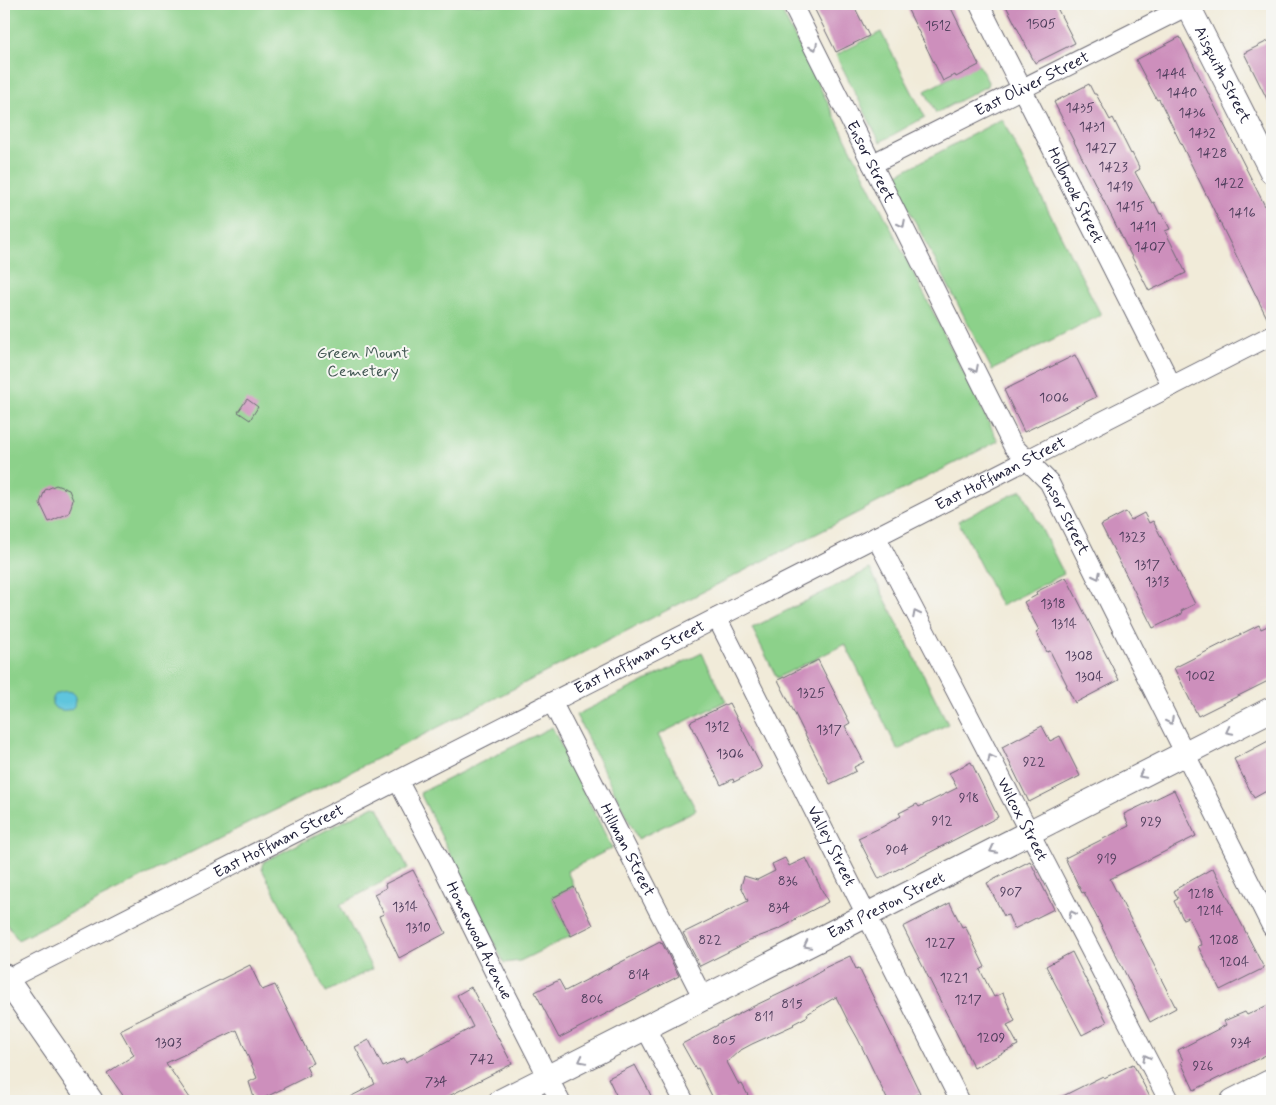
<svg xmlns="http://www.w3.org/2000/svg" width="1276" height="1105" font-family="Mynerve,sans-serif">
<rect width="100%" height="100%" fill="#f6f6f2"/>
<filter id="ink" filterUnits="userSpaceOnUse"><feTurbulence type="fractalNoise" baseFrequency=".02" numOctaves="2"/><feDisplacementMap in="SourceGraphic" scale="10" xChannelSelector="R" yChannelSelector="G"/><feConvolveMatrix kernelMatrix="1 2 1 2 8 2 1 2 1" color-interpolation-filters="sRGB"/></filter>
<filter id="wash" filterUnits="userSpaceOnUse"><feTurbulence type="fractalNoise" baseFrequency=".0096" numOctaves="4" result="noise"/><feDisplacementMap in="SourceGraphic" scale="20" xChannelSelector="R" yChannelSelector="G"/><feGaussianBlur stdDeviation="1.12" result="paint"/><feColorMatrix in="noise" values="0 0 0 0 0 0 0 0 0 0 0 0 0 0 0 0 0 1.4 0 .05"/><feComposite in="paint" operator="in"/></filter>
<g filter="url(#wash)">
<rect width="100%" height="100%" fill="#f1ebd9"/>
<g fill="#8cd18a" stroke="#577a62">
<polygon points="4,4 778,4 998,441 288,804 263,816 18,940 4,919"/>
<polygon points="881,32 925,117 880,142 836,55"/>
<polygon points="979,65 988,82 987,86 936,113 925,91 955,75 956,76"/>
<polygon points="1002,119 1101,315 992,370 892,177"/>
<polygon points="1022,490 1064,574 1001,606 958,521"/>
<polygon points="870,569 948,724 898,750 845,644 777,678 752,628"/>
<polygon points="702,653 726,701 658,735 696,810 638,839 576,715"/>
<polygon points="552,727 612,848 567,871 574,887 552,898 571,936 520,961 504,963 420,793"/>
<polygon points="374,806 378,807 408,868 340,905 372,969 326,992 262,869 262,865 265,861"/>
</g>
<path fill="#5fc5dd" stroke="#40748c" d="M66,691L72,692L76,696C77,710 67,713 55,708L52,704C53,693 57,693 66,691Z"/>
<g id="blocks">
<g fill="#cd8fbc">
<polygon points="812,4 853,4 869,36 836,52"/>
<polygon points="905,4 949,4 979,65 956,77 955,75 943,81"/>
<polygon points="1005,4 1055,4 1075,43 1035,63"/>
<polygon points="1180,37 1272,220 1272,324 1270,324 1159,99 1157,100 1136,60"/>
<polygon points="1272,39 1272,109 1244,53"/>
<polygon points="1089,84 1094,94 1096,94 1110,120 1113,118 1131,154 1132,153 1140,169 1135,172 1152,203 1154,202 1160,214 1162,213 1170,229 1165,231 1186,273 1149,291 1054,102"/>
<polygon points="1075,355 1096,397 1024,432 1004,390"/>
<polygon points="247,399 258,407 250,420 238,412"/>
<polygon points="56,485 69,490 73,500 69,513 49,522 40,503 45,490"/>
<polygon points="1126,512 1131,520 1144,513 1149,523 1153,521 1195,604 1181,611 1182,614 1153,628 1101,525"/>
<polygon points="1066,577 1119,680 1075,703 1066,685 1067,685 1050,651 1047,652 1036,632 1039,630 1024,602 1037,595 1036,592"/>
<polygon points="1272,624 1272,679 1198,716 1174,668 1259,625 1261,629"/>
<polygon points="818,660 850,723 845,726 864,762 854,767 856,771 830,784 778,680"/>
<polygon points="729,703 762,768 734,782 733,779 721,785 690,722"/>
<polygon points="1042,726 1050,741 1060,736 1080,776 1029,802 1002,747"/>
<polygon points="1272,739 1272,788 1254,798 1234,759"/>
<polygon points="971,762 998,817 879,879 858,838 882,827 901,816 899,813 917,804 919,807 957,788 949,773"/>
<polygon points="1174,790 1196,836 1110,879 1176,1008 1150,1022 1084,892 1082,893 1065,858 1129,826 1124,814"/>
<polygon points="785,858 789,866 806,858 828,902 795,919 796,920 779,929 747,941 748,942 700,966 683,933 748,901 741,886 744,876 757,880 775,871 772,864"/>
<polygon points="1030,861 1054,909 1014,929 1008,915 1004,916 987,883"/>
<polygon points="1213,868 1264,968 1220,990 1198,946 1202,945 1188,917 1183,919 1174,901 1178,899 1174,891 1176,890 1176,889"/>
<polygon points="413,870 446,933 399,958 379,916 384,914 374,894 386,888 385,884"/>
<polygon points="574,887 593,925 571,936 552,898"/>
<polygon points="950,903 962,927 965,926 985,967 980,970 994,997 1003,993 1015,1021 1007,1025 1018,1045 974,1068 903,927"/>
<polygon points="660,942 661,944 662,943 679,976 559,1038 535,992 559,980 565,991"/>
<polygon points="1072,952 1107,1022 1082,1035 1046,966"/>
<polygon points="850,956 856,969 859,968 920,1093 904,1101 888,1101 858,1039 849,1023 836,997 807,1014 808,1016 793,1024 794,1025 752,1044 739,1051 727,1062 739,1085 742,1084 751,1101 712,1101 714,1100 698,1068 696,1069 682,1044 754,1006 792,988 823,970 822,969"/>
<polygon points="250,965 262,990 275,985 313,1063 306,1066 310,1075 258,1101 255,1101 249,1082 257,1078 237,1030 166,1063 192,1101 127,1101 107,1073 134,1055 120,1030"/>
<polygon points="471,987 512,1064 439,1101 342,1101 375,1084 355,1047 369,1040 383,1067 404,1058 406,1062 436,1047 473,1027 457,995"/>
<polygon points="1272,1003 1272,1052 1194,1090 1181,1062 1183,1060 1178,1050 1226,1025 1224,1021 1245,1012 1247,1015"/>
<polygon points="1133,1064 1152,1101 1053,1101 1103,1076 1104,1078"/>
<polygon points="635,1065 648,1089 653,1101 619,1101 608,1078"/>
</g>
</g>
</g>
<g filter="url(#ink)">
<use href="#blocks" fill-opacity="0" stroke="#6a6872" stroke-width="1"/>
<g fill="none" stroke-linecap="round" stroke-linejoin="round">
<g stroke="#6a6872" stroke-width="21">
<g id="minor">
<path id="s1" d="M792,4L1013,446L1049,482L1272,927"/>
<path id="s2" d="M979,4L1172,386"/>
<path id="s3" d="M872,164L1191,4"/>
<path id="s4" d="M876,537L1169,1101"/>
<path id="s5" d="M717,618L960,1101"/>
<path id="s6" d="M552,702L703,998"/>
<path id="s7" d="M398,781L438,857L494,971L560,1101"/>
<path id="s8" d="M6,980L1272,335"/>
<polyline points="645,1027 684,1101"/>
</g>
</g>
<g stroke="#6a6872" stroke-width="26">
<g id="major">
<path id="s9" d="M1187,4L1272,172"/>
<polyline points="4,976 91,1101"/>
<path id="s10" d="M501,1101L1272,709"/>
<polyline points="1233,1101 1272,1081"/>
</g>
</g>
<use href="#minor" stroke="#fff" stroke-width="19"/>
<use href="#major" stroke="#fff" stroke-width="24"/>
</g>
<defs><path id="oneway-chevron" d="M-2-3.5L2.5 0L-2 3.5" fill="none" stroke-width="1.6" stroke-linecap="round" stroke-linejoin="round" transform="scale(1.25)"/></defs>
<g stroke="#9c9ca7">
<use href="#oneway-chevron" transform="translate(814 47) rotate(64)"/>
<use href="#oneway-chevron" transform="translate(902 224) rotate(63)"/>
<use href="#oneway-chevron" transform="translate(975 369) rotate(63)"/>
<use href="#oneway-chevron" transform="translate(1097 576) rotate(63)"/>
<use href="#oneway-chevron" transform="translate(916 614) rotate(-117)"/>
<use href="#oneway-chevron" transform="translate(1170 721) rotate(63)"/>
<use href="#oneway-chevron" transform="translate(1229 731) rotate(153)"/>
<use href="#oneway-chevron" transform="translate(991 758) rotate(-117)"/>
<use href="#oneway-chevron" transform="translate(1142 775) rotate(153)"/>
<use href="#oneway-chevron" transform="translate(993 850) rotate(153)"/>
<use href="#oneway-chevron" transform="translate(1072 914) rotate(-117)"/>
<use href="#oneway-chevron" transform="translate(807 945) rotate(153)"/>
<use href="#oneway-chevron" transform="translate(1146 1058) rotate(-117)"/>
<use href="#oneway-chevron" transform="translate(582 1060) rotate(153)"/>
</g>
</g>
<g text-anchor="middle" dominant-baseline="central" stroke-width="4" stroke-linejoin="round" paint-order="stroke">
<g font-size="14" fill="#4d3d5b">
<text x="1041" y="24">1505</text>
<text x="938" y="26">1512</text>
<text x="1171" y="74">1444</text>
<text x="1182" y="93">1440</text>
<text x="1080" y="108">1435</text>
<text x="1192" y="113">1436</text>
<text x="1092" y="127">1431</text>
<text x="1202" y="133">1432</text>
<text x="1101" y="148">1427</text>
<text x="1212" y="153">1428</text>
<text x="1113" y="167">1423</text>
<text x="1229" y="183">1422</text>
<text x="1120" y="187">1419</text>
<text x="1130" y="207">1415</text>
<text x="1242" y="213">1416</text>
<text x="1143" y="227">1411</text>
<text x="1150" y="247">1407</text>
<text x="1054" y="398">1006</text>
<text x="1132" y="537">1323</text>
<text x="1147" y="565">1317</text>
<text x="1157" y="582">1313</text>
<text x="1053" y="604">1318</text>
<text x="1064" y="624">1314</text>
<text x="1079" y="656">1308</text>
<text x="1200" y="676">1002</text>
<text x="1089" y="677">1304</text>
<text x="811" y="693">1325</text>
<text x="717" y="727">1312</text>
<text x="829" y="730">1317</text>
<text x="730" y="754">1306</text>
<text x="1034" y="762">922</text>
<text x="969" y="798">918</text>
<text x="942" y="821">912</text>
<text x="1151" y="822">929</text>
<text x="897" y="850">904</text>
<text x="1107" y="859">919</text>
<text x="788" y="881">836</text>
<text x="1011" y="892">907</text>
<text x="1201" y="894">1218</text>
<text x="405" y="907">1314</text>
<text x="779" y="908">834</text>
<text x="1210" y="911">1214</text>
<text x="418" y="928">1310</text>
<text x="710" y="940">822</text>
<text x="1224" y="940">1208</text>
<text x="940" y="943">1227</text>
<text x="1234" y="962">1204</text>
<text x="639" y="975">814</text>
<text x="954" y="978">1221</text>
<text x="592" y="999">806</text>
<text x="968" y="1000">1217</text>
<text x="792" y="1004">815</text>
<text x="764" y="1017">811</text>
<text x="991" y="1038">1209</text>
<text x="724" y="1040">805</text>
<text x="168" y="1043">1303</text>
<text x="1241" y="1043">934</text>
<text x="482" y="1059">742</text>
<text x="1203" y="1066">926</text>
<text x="436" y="1082">734</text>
</g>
<g font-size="16" fill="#22223b" stroke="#f6f6f2">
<text stroke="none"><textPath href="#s9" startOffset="79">Aisquith Street</textPath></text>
<text stroke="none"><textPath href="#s3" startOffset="179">East Oliver Street</textPath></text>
<text stroke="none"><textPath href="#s1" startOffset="176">Ensor Street</textPath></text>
<text stroke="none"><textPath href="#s2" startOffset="214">Holbrook Street</textPath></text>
<text stroke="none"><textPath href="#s8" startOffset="1116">East Hoffman Street</textPath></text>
<text stroke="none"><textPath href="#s1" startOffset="581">Ensor Street</textPath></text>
<text stroke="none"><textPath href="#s8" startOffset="711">East Hoffman Street</textPath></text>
<text stroke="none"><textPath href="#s4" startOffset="318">Wilcox Street</textPath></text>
<text stroke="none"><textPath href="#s8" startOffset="306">East Hoffman Street</textPath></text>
<text stroke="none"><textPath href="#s5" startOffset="255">Valley Street</textPath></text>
<text stroke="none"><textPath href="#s6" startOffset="166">Hillman Street</textPath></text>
<text stroke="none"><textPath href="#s10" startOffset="432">East Preston Street</textPath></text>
<text stroke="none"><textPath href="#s7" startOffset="179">Homewood Avenue</textPath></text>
</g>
<g font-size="16" fill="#425753" stroke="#f6f6f2">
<text x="363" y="353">Green Mount<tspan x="363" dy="18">Cemetery</tspan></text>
</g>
</g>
<rect width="1276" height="1105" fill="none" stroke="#f6f6f2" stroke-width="20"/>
</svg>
